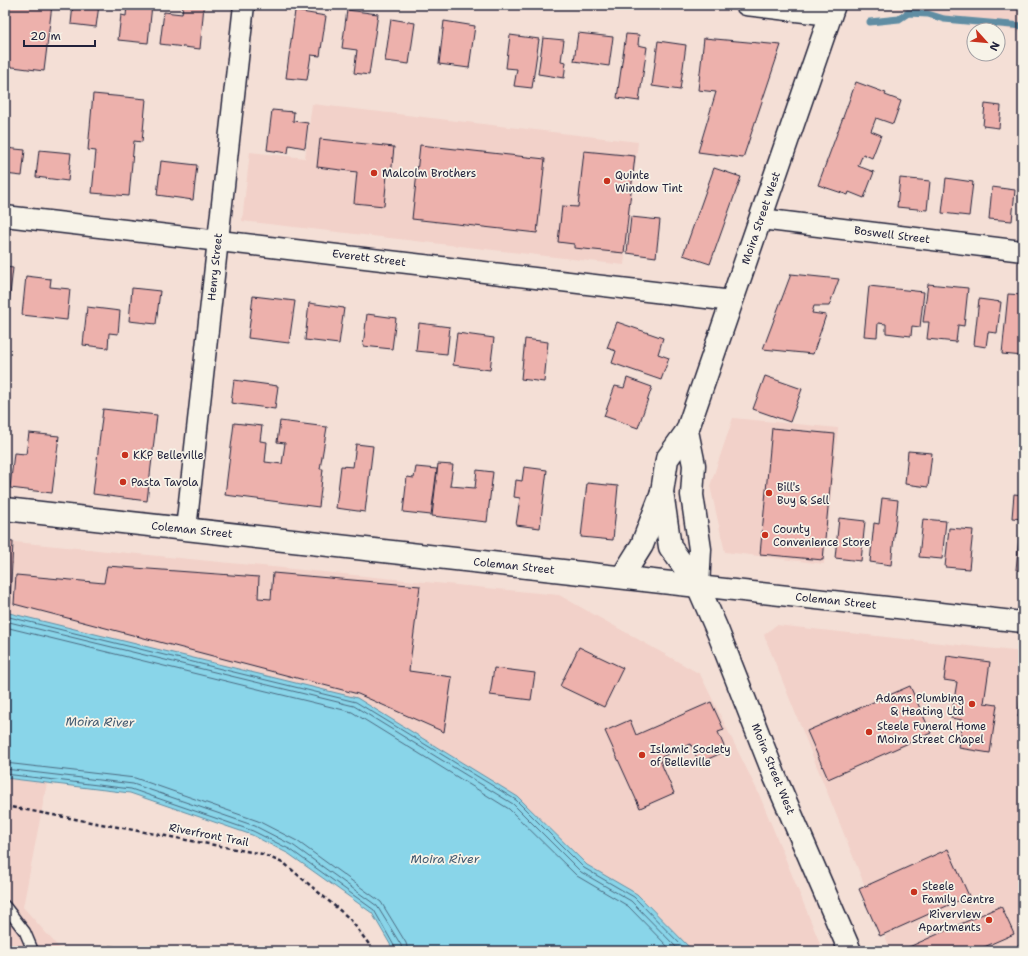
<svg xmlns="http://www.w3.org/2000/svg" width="1028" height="956" font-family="'Shantell Sans',sans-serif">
<rect width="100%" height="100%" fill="#f4dfd6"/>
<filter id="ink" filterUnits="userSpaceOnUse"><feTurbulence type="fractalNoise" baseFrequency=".025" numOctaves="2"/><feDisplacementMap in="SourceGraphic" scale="8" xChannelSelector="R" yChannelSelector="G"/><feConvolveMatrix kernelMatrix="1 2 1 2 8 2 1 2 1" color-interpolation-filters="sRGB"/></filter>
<g filter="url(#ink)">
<g fill="#f2d1c9">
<polygon points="876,5 1023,5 1023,32"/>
<polygon points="312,104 638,142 624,265 242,221 250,152 305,158"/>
<polygon points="733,418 838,428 824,564 725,552 710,486"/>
<polygon points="5,541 559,595 700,674 759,794 823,951 693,951 637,894 587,865 518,797 10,612 5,612"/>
<polygon points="776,625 1023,652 1023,951 891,951 764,635"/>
<polygon points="5,778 47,783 23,907 62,951 5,951"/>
</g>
<polygon fill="#89d5e9" stroke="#608da3" points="5,612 357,698 518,797 587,865 637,894 693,951 394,951 372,913 289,854 252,835 130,793 5,778"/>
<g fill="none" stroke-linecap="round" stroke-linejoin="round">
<g stroke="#4b6a81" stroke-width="1">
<polyline points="5,616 356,702 516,800 584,868 634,897 687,951"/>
<polyline points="5,621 354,706 513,804 581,872 631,901 680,951"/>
<polyline points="5,627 352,712 509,809 577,876 628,906 672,951"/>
<polyline points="5,763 135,778 258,821 297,841 381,902 406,943 408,951"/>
<polyline points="5,769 133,784 255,826 294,846 377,906 401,945 402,951"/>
<polyline points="5,774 131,789 253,831 291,850 374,910 397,951"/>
</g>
<polyline stroke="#608da3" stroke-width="7" points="870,22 899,19 908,13 928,14 944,19 1023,26"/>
</g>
<g fill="#edb1ac" stroke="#22223b">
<polygon points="9,5 52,5 44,71 5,66 5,42"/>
<polygon points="73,5 99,5 96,27 71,24"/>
<polygon points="127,5 152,5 148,43 118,40 121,15 126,16"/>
<polygon points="183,5 204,5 200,49 160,44 164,12 182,14"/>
<polygon points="347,10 378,14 369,75 354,73 357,50 342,48"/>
<polygon points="295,11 326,16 320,56 311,55 307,80 286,78"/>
<polygon points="391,19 415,23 409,64 385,61"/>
<polygon points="444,21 475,26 469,68 439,64"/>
<polygon points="578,33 613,37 609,66 574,61"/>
<polygon points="626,34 639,35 638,45 647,47 639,101 617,98"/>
<polygon points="510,35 539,39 532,88 514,86 517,69 506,68"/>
<polygon points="543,38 564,40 561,61 566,62 564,78 538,74"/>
<polygon points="704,38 781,45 743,158 698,152 716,92 698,90"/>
<polygon points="658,41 686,45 680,90 652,86"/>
<polygon points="856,82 886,93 885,95 901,101 893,124 876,118 871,131 881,135 872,158 863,154 858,166 874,172 864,198 849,192 848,195 818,185"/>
<polygon points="93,94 146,99 142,142 134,141 129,196 92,193 96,151 88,150"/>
<polygon points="985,104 1001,106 999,128 983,126"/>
<polygon points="272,110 294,112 293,121 308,123 305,148 289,145 288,153 267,150"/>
<polygon points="320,139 394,147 391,176 387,175 384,206 354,203 357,172 317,167"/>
<polygon points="420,145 545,159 537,233 412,219"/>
<polygon points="5,148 25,150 22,176 5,174"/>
<polygon points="39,150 71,153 68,181 36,177"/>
<polygon points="584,151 635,156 624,253 574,248 574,244 558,242 562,206 578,207"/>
<polygon points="161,161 197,165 193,200 157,195"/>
<polygon points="714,168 741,177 710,264 683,255"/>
<polygon points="900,178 930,181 927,210 897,207"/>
<polygon points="946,178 973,182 969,216 942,213"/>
<polygon points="992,187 1015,190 1012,221 989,219"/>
<polygon points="631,217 660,220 656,257 627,253"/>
<polygon points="5,267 13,268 8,312 5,312"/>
<polygon points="791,274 839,279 829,306 814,306 812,313 826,315 813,354 763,349"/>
<polygon points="26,276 51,279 50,287 70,289 67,320 22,315"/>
<polygon points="928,284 968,288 964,326 958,325 956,342 927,339 929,322 923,322"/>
<polygon points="869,286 924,292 920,327 912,326 911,336 886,333 886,324 878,323 877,337 864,336"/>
<polygon points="132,288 160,291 156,324 129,321"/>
<polygon points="1008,294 1023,295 1023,356 1002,354"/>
<polygon points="253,296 295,301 289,343 248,338"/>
<polygon points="979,299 1001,302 997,333 988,332 986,347 974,345"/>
<polygon points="309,303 344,308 339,344 305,340"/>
<polygon points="87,307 120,311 118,334 109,333 108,348 83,345"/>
<polygon points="367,314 396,318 392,349 363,346"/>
<polygon points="617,322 663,338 658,354 669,358 661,380 612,363 616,351 607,348"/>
<polygon points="419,323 450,327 447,354 416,351"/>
<polygon points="457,333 494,338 490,370 453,365"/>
<polygon points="525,339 548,342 544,382 521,379"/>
<polygon points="765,376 802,389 790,422 753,409"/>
<polygon points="627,378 652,387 638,428 604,416 615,386 624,388"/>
<polygon points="234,380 278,386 275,409 231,403"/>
<polygon points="103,409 157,415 147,501 93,494"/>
<polygon points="280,421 327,427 320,469 323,469 319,507 225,495 234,423 262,426 260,441 267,442 265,462 282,464 285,443 277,442"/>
<polygon points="772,428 835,434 823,560 760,554"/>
<polygon points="29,433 59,436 52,493 10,488 14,453 26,454"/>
<polygon points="356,444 373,446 365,512 336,508 341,466 353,467"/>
<polygon points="908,451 932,453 928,487 905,484"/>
<polygon points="438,464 453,465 450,486 475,488 477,470 493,472 487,522 432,516"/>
<polygon points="416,467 437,469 431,515 403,512 407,477 414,478"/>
<polygon points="524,467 547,470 540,528 516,525 520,498 514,497 516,480 522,481"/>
<polygon points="587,483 618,486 613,540 581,537"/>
<polygon points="1014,494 1023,495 1023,519 1012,518"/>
<polygon points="882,498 898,500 891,565 870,562 874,523 879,524"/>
<polygon points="839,518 865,521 861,561 835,558"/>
<polygon points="923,519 946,521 942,559 919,557"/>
<polygon points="949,528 973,530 969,569 945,567"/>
<polygon points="1019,537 1023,538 1023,571 1016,570"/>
<polygon points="5,541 13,542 10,603 5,602"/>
<polygon points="107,566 259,577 258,598 271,599 273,573 420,586 409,671 452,677 444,732 358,694 14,604 16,575 104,583"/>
<polygon points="579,647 623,668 604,707 560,686"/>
<polygon points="947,656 990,662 984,703 997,705 990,753 959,748 963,720 951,718 957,682 944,680"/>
<polygon points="494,668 535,673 531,700 490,695"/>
<polygon points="1023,681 1023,717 1018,717"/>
<polygon points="910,686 931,733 828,779 807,731"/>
<polygon points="711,702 724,730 718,732 726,751 699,763 691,744 659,758 674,793 640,808 605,731 630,720 636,735"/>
<polygon points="948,849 969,896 880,936 859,889"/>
<polygon points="1001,906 1014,934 975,951 900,951"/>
<polygon points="109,946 122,947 124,951 109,951"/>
</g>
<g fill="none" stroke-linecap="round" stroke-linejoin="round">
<g stroke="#22223b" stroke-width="13">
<polyline id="service" points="5,906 25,932 33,951"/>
</g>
<g stroke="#22223b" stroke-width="23">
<g id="minor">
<polyline points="746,5 830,15"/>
<polyline points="5,216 732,301"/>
<polyline points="761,219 1023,251"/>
<polyline points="186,529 244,5"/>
<polyline points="698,586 1023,622"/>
</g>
</g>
<g stroke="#22223b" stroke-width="25">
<g id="secondary">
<polyline points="834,5 687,431 667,459 662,492 670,547 698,586 718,632 775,777 850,951"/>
<polyline points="687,431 694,465 692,495 700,549 698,586"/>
<polyline points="5,509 698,586"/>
<polyline points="622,577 642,545 662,493"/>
</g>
</g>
<polyline stroke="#22223b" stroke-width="2.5" stroke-dasharray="4 3" stroke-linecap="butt" points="5,806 262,854 285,864 350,919 374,951"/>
<use href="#service" stroke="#f7f3e8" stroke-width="10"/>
<use href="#minor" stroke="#f7f3e8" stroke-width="20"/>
<use href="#secondary" stroke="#f7f3e8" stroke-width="22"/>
</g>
</g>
<g fill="#c8321e" stroke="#f7f3e8" stroke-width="1.5">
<circle cx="374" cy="173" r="4"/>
<circle cx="607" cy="181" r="4"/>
<circle cx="125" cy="455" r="4"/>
<circle cx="123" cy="482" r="4"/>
<circle cx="769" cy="493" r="4"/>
<circle cx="765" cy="535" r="4"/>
<circle cx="972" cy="704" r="4"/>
<circle cx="869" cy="732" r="4"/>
<circle cx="642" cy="755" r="4"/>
<circle cx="914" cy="892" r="4"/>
<circle cx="989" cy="920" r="4"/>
</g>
<g text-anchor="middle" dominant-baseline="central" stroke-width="3.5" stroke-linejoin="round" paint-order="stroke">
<g font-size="11" fill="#22223b" stroke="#f7f3e8" text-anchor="start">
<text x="382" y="173">Malcolm Brothers</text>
<text x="615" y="175">Quinte<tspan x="615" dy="13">Window Tint</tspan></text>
<text x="133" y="455">KKP Belleville</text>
<text x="131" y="482">Pasta Tavola</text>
<text x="777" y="487">Bill's<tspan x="777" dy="13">Buy &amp; Sell</tspan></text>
<text x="773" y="529">County<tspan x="773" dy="13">Convenience Store</tspan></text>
<text x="964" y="698" text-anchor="end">Adams Plumbing<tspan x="964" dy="13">&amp; Heating Ltd</tspan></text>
<text x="877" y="726">Steele Funeral Home<tspan x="877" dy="13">Moira Street Chapel</tspan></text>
<text x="650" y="749">Islamic Society<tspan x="650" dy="13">of Belleville</tspan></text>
<text x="922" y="886">Steele<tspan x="922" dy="13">Family Centre</tspan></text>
<text x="981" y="914" text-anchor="end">Riverview<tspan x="981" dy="13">Apartments</tspan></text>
</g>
<g font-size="11" fill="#22223b" stroke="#f7f3e8">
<text transform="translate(761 218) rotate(-71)">Moira Street West</text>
<text transform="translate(892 235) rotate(7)">Boswell Street</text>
<text transform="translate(369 258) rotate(7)">Everett Street</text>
<text transform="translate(215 267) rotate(-84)">Henry Street</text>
<text transform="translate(192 530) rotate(6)">Coleman Street</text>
<text transform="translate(514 566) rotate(6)">Coleman Street</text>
<text transform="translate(836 601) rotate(6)">Coleman Street</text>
<text transform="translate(773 769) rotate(68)">Moira Street West</text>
<text transform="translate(209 835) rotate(11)">Riverfront Trail</text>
</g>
<g font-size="12" font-style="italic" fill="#41586f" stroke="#f7f3e8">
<text transform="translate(100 722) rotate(1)">Moira River</text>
<text x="445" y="859">Moira River</text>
</g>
</g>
<rect width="1028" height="956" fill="none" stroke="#f7f3e8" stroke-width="20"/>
<rect x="10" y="10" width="1008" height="936" fill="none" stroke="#22223b" stroke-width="1.5" filter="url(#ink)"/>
<g transform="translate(986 42) rotate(117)"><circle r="19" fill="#f7f3e8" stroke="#a29fa3"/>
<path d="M0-3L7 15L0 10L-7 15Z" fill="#c8321e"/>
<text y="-6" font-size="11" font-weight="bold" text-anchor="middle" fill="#22223b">N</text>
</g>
<path d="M24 40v6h71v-6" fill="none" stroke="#22223b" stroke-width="2"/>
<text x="30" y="40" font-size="12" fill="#22223b" stroke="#f7f3e8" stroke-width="3" paint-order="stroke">20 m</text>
</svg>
